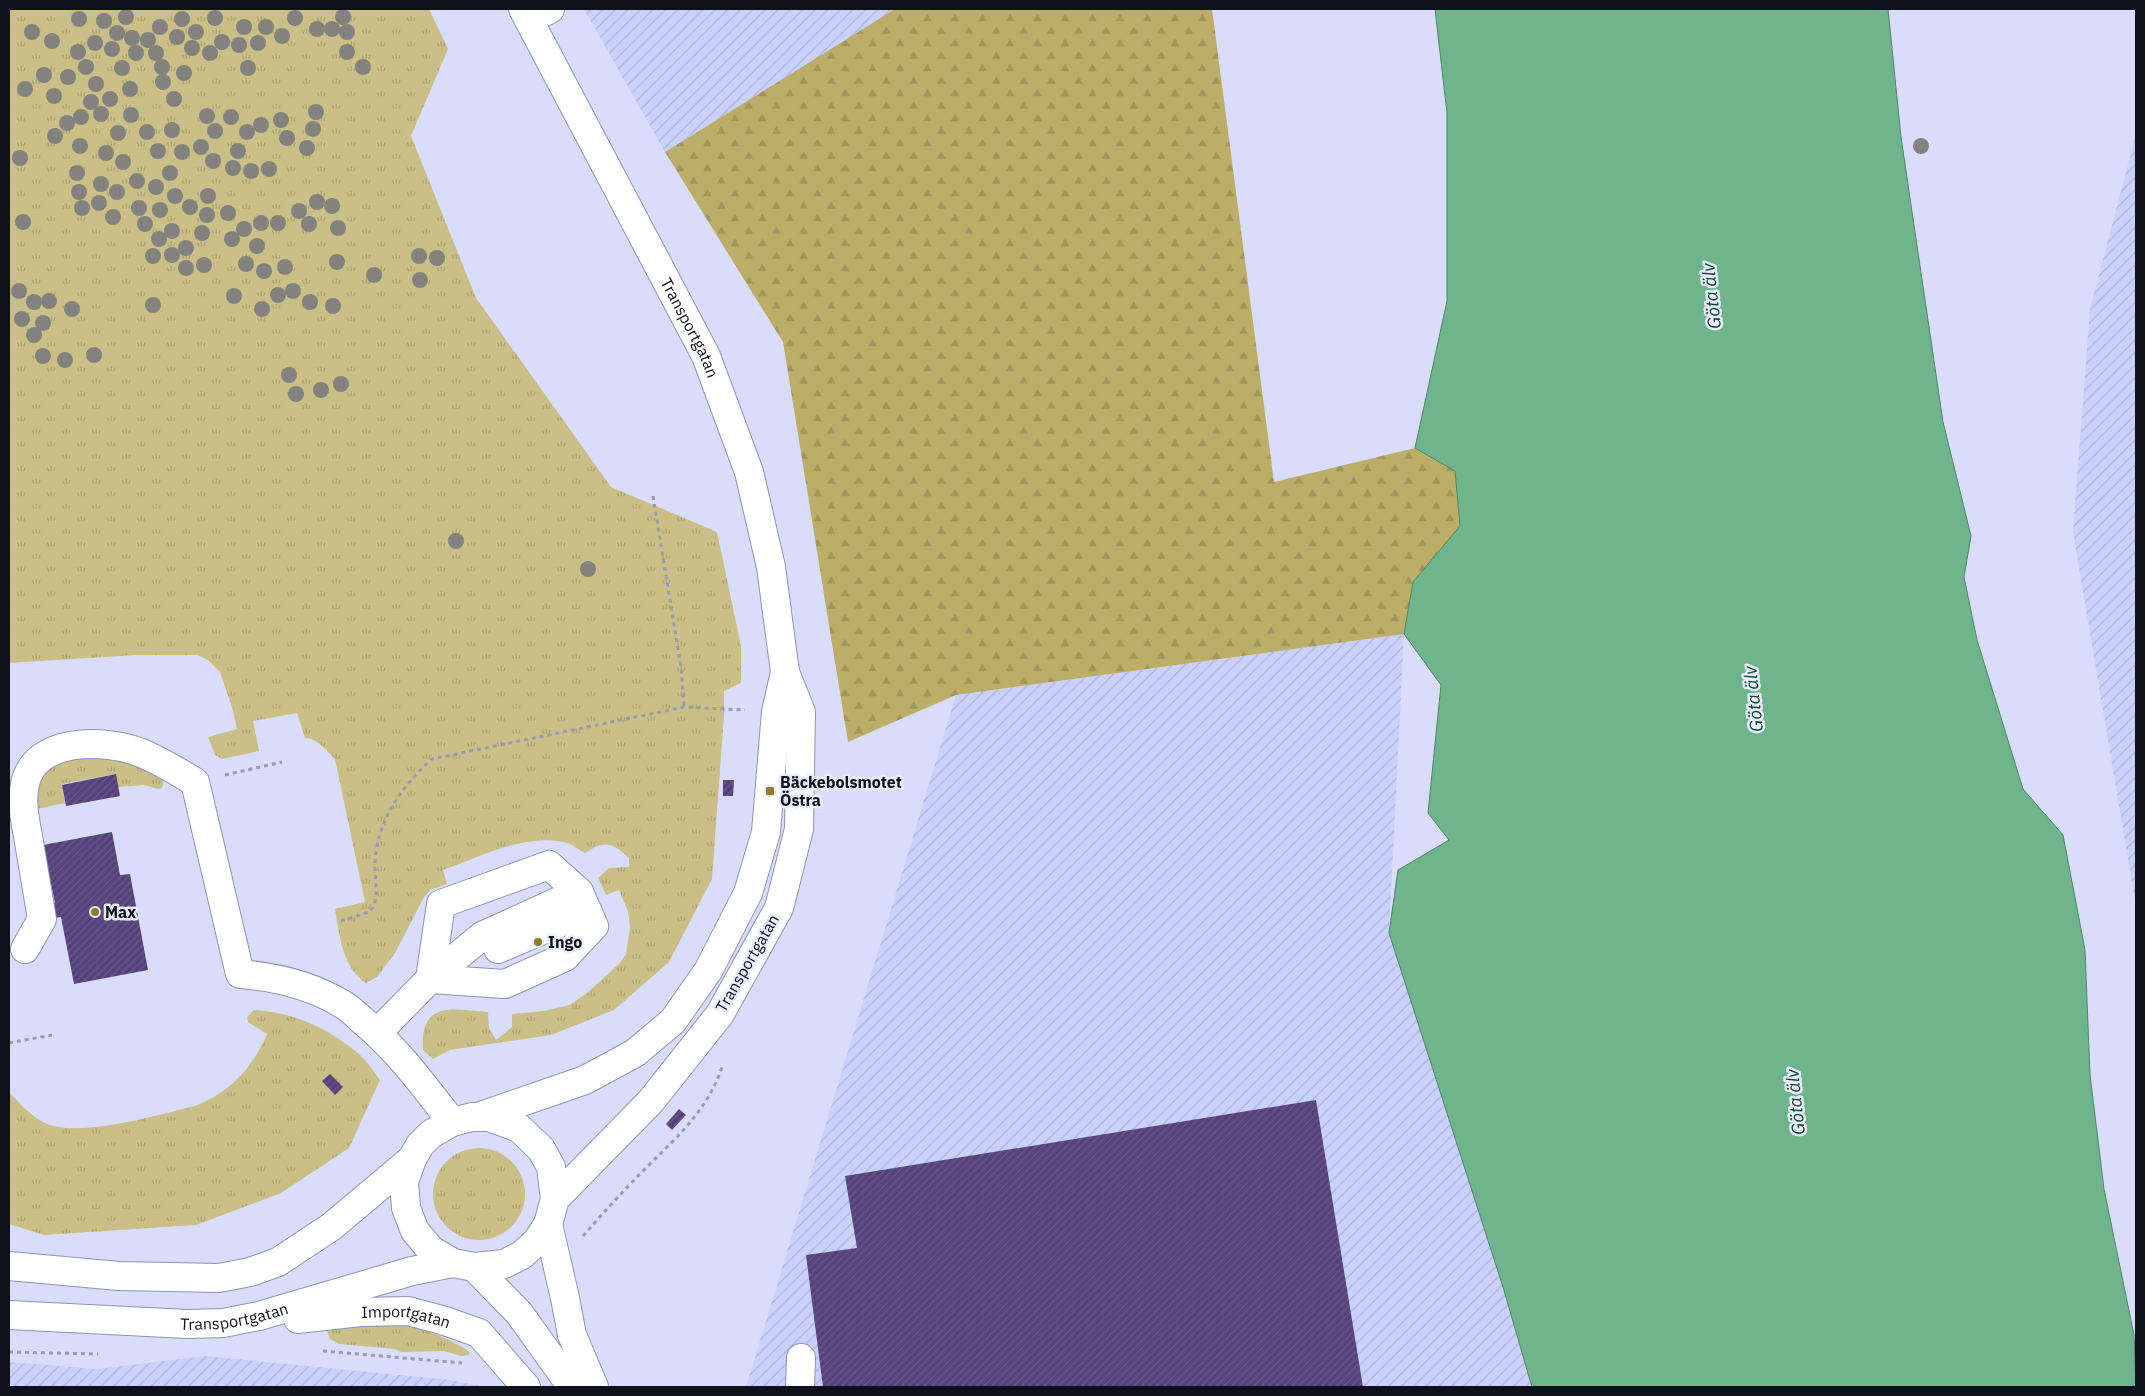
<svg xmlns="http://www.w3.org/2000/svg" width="2145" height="1396" font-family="'IBM Plex Sans',sans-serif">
<defs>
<pattern id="industrial-furrows" width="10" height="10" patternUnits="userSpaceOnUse" patternTransform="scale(1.25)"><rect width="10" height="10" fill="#cbd1fd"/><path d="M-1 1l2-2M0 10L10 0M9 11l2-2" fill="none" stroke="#adb2d8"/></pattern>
<pattern id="grass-tufts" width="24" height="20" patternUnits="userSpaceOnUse" patternTransform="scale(1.25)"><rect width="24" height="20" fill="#cabf86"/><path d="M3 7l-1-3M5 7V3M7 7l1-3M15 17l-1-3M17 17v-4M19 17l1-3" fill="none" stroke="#aca373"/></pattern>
<pattern id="forest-firs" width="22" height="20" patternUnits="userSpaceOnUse" patternTransform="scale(1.25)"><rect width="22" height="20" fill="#bcae68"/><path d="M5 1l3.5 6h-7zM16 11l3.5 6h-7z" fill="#a0955a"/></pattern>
<pattern id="building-hatch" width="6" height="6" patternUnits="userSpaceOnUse" patternTransform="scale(1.25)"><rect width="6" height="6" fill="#55427a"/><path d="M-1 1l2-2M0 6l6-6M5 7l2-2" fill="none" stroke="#695987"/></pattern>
</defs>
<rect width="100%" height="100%" fill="#d9ddfb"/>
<g fill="url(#industrial-furrows)">
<polygon points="584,9 895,9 665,152"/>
<polygon points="2136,134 2136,907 2073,532 2090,309"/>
<polygon points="1404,634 1389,933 1503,1287 1532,1387 746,1387 956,695"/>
<polygon points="205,1356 450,1380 486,1387 9,1387 9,1362 97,1369"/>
</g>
<g fill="url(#grass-tufts)">
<path d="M9,9H429L448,49L411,136L476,298L611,487L717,532L741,646V683L724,691V716L712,879L669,962L614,1010L551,1035L450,1050L433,1059L423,1050C420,1000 452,1009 488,1012L489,1028L496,1040L512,1027V1014L544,1011L570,1005L588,992L619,964L626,954L630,927L628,911L619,890L606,895L598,878L609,868L629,867V858C612,842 605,840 585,853C579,850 573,845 568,843C527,832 480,857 443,870L447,884L430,890L423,899L395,953L377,977L366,983C343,969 339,934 335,909L365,902L335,759C327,751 317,738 305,738L297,713L253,721L259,751L222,759L215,755L208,737L237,729L232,707L220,672L209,661L198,655H136L9,663Z"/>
<polygon points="120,755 164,779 162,788 158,789 144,785 118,787 115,774 62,784 65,803 32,810 36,771 49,757"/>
<path d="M254,1010C294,1012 330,1029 360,1055C368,1062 374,1072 380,1080L349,1148L281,1193L196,1225L44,1235L9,1224V1094L10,1093C20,1104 31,1116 45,1123C75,1137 143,1119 175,1111C184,1108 196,1107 204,1102C211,1099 218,1095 224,1090C243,1077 258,1056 267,1034L248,1022L247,1017Z"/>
<circle cx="479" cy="1194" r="46"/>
<path d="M387,1324C418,1326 445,1335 470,1352L469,1355L462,1356L444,1351L401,1352L395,1349L339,1344L330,1339L327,1331L349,1327Z"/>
</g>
<polygon fill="url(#forest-firs)" points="895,9 1212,9 1274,482 1415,448 1455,471 1460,526 1413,582 1404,634 956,695 848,742 783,342 665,152"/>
<polygon fill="#6eb48c" stroke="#51836a" points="1435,9 1888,9 1901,137 1943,422 1971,536 1964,577 1977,640 2023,789 2063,835 2085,950 2090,1075 2104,1189 2134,1335 2136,1387 1532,1387 1503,1287 1389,933 1398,870 1449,840 1428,813 1441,685 1404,634 1413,582 1460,526 1455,471 1415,448 1447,301 1447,113"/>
<g fill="url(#building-hatch)">
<polygon points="116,774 120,796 66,806 62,785"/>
<polygon points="723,780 734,780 733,796 723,796"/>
<polygon points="112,832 120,875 130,874 148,970 74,984 61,917 55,918 52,903 55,903 43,845"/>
<polygon points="330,1074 343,1087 335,1095 322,1081"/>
<polygon points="1316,1100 1363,1387 823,1387 806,1255 857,1248 845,1176"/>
<polygon points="679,1109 686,1115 672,1130 666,1124"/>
</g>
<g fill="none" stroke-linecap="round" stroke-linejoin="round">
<g stroke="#8e93b6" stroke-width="30">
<g id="minor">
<path id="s1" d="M523,9L706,356L749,472L771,567L785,672L801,712L799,829L779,908L720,1014L651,1101L555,1199L548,1224L537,1241L522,1255L504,1264L474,1267L453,1263L431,1250L415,1231L406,1208L404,1182L412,1159L420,1145L431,1134L452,1122L472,1117H489L519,1128L541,1149L551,1167L555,1199"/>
<polyline points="529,20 550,9"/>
<polygon points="549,865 579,892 594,926 565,957 505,984 430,979 441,904"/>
<path d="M25,949L42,919C38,895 34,871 30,848C27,827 20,805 25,784C35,737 103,739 139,752C159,760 177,771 195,782L240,974C275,977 311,985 342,1004C350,1008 356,1015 363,1021C398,1050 424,1086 452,1122"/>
<polyline points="498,949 587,911"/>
<polyline points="377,1033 430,979 482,936 579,892"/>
<polyline points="478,1117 585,1080 635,1053 673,1021 708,971 748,893 766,832 776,712 785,672"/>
<polyline points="548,1224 565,1298 572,1335 594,1387"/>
<polyline points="9,1266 119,1276 219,1278 250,1272 278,1262 331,1227 412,1159"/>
<polyline points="474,1267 519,1313 572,1387"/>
<path id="s2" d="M9,1315L187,1324L223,1323L259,1316L412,1271L453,1263"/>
<path id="s3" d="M298,1319L360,1312L408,1311L442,1320L479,1333L526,1387"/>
<polyline points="800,1387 801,1358"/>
</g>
</g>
<g stroke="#979ab2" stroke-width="3" stroke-dasharray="4 4" stroke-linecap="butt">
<polyline points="653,496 681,667 684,707"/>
<polyline points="225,775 282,762"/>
<path d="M341,921L369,912L373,907C379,894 374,875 375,861C378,819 402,786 432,759L684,707L745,710"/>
<polyline points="9,1043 52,1035"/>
<path d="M583,1236C603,1213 624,1190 646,1168C678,1136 709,1109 723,1064"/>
<polyline points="323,1351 462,1363"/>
<polyline points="9,1352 98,1354"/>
</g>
<use href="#minor" stroke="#fff" stroke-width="28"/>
</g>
<g fill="#83827e">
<circle cx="126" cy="17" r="8"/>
<circle cx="343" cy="17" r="8"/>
<circle cx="215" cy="18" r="8"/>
<circle cx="295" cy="18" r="8"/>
<circle cx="79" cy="19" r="8"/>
<circle cx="182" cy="19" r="8"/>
<circle cx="104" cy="21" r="8"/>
<circle cx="160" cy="27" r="8"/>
<circle cx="244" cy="27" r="8"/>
<circle cx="266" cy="27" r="8"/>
<circle cx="317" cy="29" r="8"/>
<circle cx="332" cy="29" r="8"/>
<circle cx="32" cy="32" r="8"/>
<circle cx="196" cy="32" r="8"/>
<circle cx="347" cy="32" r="8"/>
<circle cx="117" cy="33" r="8"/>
<circle cx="282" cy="36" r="8"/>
<circle cx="177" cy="37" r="8"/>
<circle cx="132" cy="38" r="8"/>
<circle cx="148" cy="40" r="8"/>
<circle cx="52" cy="41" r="8"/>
<circle cx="222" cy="42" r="8"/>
<circle cx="95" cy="43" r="8"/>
<circle cx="258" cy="43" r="8"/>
<circle cx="239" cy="45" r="8"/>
<circle cx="192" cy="48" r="8"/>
<circle cx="112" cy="49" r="8"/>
<circle cx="78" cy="52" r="8"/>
<circle cx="347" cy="52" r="8"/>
<circle cx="136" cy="53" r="8"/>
<circle cx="156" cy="53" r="8"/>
<circle cx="210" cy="53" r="8"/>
<circle cx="86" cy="67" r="8"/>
<circle cx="162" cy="67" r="8"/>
<circle cx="363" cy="67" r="8"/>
<circle cx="122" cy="68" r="8"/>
<circle cx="248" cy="68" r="8"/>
<circle cx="184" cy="73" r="8"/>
<circle cx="44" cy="75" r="8"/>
<circle cx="68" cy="77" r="8"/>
<circle cx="163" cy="82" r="8"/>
<circle cx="96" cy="84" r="8"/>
<circle cx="25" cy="89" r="8"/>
<circle cx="130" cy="89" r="8"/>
<circle cx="54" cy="96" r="8"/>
<circle cx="110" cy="99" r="8"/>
<circle cx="174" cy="99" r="8"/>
<circle cx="91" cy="102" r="8"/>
<circle cx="316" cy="112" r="8"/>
<circle cx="101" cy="114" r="8"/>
<circle cx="131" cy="115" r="8"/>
<circle cx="207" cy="116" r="8"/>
<circle cx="81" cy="117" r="8"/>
<circle cx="231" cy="117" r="8"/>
<circle cx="281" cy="120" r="8"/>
<circle cx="67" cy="123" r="8"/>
<circle cx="261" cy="125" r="8"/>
<circle cx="313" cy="129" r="8"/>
<circle cx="172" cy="130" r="8"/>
<circle cx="215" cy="131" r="8"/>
<circle cx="147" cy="132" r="8"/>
<circle cx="247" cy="132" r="8"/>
<circle cx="118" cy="133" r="8"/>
<circle cx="55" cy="136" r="8"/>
<circle cx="287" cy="138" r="8"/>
<circle cx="80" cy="146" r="8"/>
<circle cx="1921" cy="146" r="8"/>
<circle cx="201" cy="147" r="8"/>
<circle cx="307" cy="148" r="8"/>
<circle cx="158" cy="151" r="8"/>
<circle cx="238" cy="151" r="8"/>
<circle cx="182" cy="152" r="8"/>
<circle cx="106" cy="153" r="8"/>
<circle cx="20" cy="158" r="8"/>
<circle cx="213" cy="161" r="8"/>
<circle cx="123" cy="162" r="8"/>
<circle cx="233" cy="168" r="8"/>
<circle cx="269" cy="169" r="8"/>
<circle cx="251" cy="171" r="8"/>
<circle cx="77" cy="173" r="8"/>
<circle cx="170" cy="173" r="8"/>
<circle cx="137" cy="181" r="8"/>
<circle cx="101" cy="184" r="8"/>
<circle cx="156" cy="187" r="8"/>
<circle cx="79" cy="192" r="8"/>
<circle cx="117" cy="192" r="8"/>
<circle cx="175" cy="196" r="8"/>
<circle cx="208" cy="196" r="8"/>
<circle cx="317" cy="202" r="8"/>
<circle cx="99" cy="203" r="8"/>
<circle cx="332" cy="206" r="8"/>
<circle cx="190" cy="207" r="8"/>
<circle cx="82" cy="208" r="8"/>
<circle cx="139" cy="208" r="8"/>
<circle cx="160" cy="210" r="8"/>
<circle cx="299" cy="211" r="8"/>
<circle cx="228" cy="213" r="8"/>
<circle cx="207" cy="215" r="8"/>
<circle cx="113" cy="217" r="8"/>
<circle cx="23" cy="222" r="8"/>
<circle cx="261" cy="223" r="8"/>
<circle cx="278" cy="223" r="8"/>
<circle cx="145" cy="224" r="8"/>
<circle cx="309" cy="224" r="8"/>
<circle cx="338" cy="228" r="8"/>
<circle cx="244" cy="229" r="8"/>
<circle cx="172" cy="231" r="8"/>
<circle cx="202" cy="233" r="8"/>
<circle cx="159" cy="239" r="8"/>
<circle cx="232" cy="239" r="8"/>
<circle cx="257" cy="246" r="8"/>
<circle cx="186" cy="248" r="8"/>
<circle cx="172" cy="255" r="8"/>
<circle cx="153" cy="256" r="8"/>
<circle cx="419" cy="256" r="8"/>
<circle cx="437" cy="258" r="8"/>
<circle cx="337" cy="262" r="8"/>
<circle cx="246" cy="264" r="8"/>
<circle cx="204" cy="265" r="8"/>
<circle cx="285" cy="267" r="8"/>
<circle cx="186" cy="268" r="8"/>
<circle cx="264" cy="271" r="8"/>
<circle cx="374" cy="275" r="8"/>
<circle cx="420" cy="280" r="8"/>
<circle cx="19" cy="291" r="8"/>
<circle cx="293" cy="291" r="8"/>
<circle cx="278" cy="295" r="8"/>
<circle cx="234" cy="296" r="8"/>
<circle cx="49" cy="301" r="8"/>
<circle cx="34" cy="302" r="8"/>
<circle cx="310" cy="302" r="8"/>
<circle cx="153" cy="305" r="8"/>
<circle cx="333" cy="306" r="8"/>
<circle cx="72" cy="309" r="8"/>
<circle cx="262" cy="309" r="8"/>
<circle cx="22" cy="319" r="8"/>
<circle cx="43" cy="323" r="8"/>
<circle cx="34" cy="335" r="8"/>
<circle cx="94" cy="355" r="8"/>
<circle cx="43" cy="356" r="8"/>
<circle cx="65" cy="360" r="8"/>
<circle cx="289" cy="375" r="8"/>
<circle cx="341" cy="384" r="8"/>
<circle cx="321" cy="390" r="8"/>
<circle cx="296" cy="394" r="8"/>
<circle cx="456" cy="541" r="8"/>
<circle cx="588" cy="569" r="8"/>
</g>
<g fill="#8e7d23" stroke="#e9ecfb" stroke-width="2">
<rect x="765" y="786" width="10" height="10" rx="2.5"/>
<circle cx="95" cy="912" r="5"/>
<circle cx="538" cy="942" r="5"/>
</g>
<g text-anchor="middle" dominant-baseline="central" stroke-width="5" stroke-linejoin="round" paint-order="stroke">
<g font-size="16" fill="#0e101c" stroke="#e9ecfb">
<text stroke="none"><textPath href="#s1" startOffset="360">Transportgatan</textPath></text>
<text transform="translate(747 963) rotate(-60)">Transportgatan</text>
<text stroke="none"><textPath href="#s2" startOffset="226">Transportgatan</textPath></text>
<text stroke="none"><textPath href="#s3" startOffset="109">Importgatan</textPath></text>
</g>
<g font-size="16" font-weight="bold" fill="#0e101c" stroke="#e9ecfb" text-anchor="start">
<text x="780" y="782">Bäckebolsmotet<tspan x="780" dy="18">Östra</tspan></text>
<text x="105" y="912">Max</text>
<text x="548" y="942">Ingo</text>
</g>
<g font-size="18" font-style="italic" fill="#0b442a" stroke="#e9ecfb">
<text transform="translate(1711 296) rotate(-96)">Göta älv</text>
<text transform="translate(1753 699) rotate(-96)">Göta älv</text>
<text transform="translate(1795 1102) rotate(-96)">Göta älv</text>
</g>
</g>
<rect width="2145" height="1396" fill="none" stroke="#0e101c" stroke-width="20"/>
</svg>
